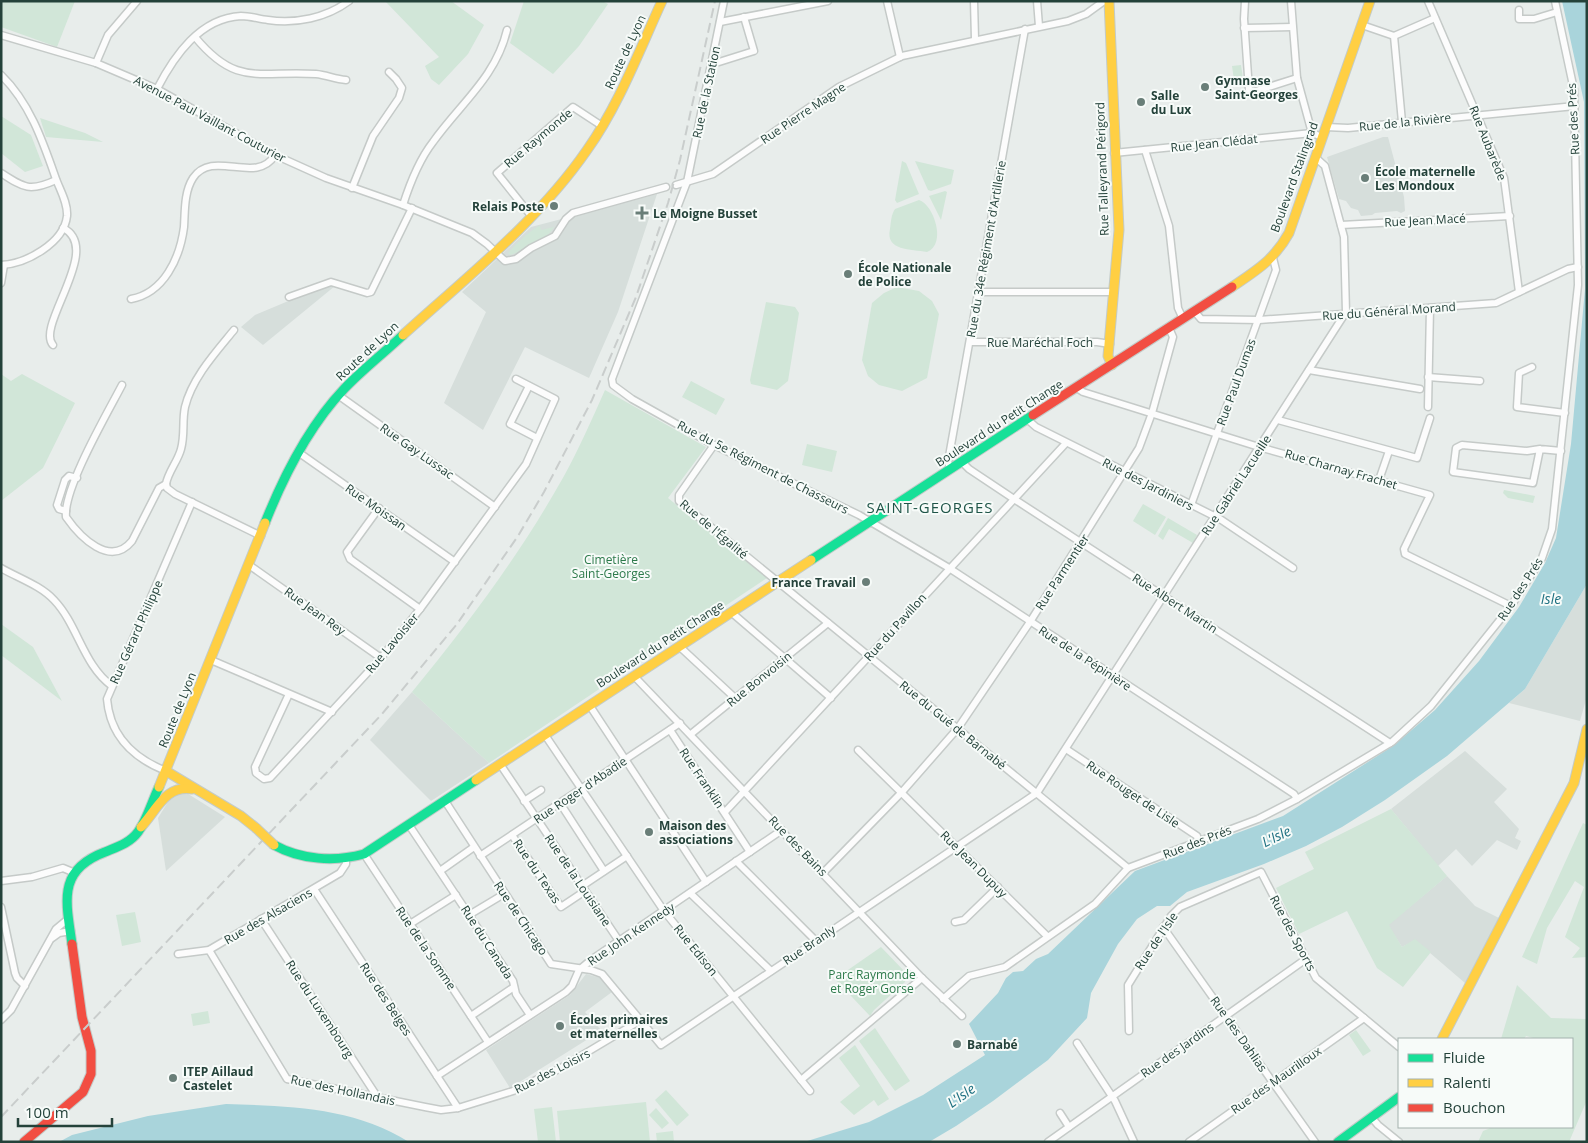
<svg xmlns="http://www.w3.org/2000/svg" width="1588" height="1143" font-family="'Open Sans',sans-serif">
<rect width="100%" height="100%" fill="#e8edeb"/>
<g fill="#d6dedb">
<polygon points="1383,137 1388,137 1404,197 1405,211 1401,213 1397,211 1375,213 1372,215 1361,216 1358,210 1351,208 1346,201 1339,199 1327,157"/>
<polygon points="657,194 618,312 589,378 525,347 483,430 444,403 486,312 462,292 531,227"/>
<polygon points="324,286 335,286 263,345 241,327 255,315"/>
<polygon points="1587,584 1587,696 1580,721 1509,703 1525,689"/>
<polygon points="412,692 489,763 431,801 370,740"/>
<polygon points="1465,751 1507,789 1494,802 1519,829 1515,838 1521,841 1517,850 1497,840 1472,866 1456,849 1438,866 1391,809"/>
<polygon points="185,792 225,817 166,871 158,818 171,797"/>
<polygon points="1447,876 1475,906 1499,918 1465,983 1415,940 1402,947 1388,925"/>
<polygon points="586,974 601,978 612,992 585,1012 607,1037 601,1040 596,1034 510,1088 486,1050 570,995"/>
</g>
<g fill="#d1e6d8">
<polygon points="1,1 75,1 57,47 1,27"/>
<polygon points="385,1 451,1 484,25 468,54 439,85 431,79 425,66 439,57"/>
<polygon points="524,1 602,1 608,4 579,46 553,74 510,43"/>
<polygon points="1241,65 1244,85 1235,87 1232,66"/>
<polygon points="1,116 31,135 43,166 25,172 1,153"/>
<polygon points="40,118 85,133 103,142 46,137"/>
<polygon points="902,161 906,163 919,194 897,203 895,200"/>
<polygon points="915,161 954,170 951,184 931,191 928,190"/>
<polygon points="945,191 947,192 941,220 929,196"/>
<path d="M919,200C934,205 947,244 927,252C911,249 885,251 890,229C891,222 891,215 895,209Z"/>
<path d="M540,226L541,230L554,227L549,234L516,253L510,255L508,253C513,247 532,228 540,226Z"/>
<polygon points="897,287 919,291 932,301 939,314 927,378 902,391 879,385 868,376 862,360 872,303 884,293"/>
<polygon points="766,302 795,307 799,313 788,381 777,390 751,384 750,380"/>
<polygon points="1,374 11,381 22,374 75,403 43,468 1,501"/>
<polygon points="691,381 725,399 716,415 682,397"/>
<path d="M605,390L706,447L668,498L767,578L671,642L662,639C652,642 648,647 647,657L489,763L412,692C468,624 521,553 564,476C579,449 592,419 605,390Z"/>
<polygon points="807,444 837,451 832,472 802,465"/>
<polygon points="1504,490 1535,496 1533,503 1508,498 1503,493"/>
<polygon points="1143,504 1166,517 1155,535 1133,521"/>
<polygon points="1168,518 1197,535 1193,543 1169,529 1163,540 1158,536"/>
<polygon points="1,624 33,647 62,701 1,655"/>
<polygon points="1391,809 1447,876 1389,925 1402,947 1415,939 1431,952 1403,987 1377,968 1347,911 1299,934 1276,888 1314,869 1305,852"/>
<polygon points="1583,823 1587,825 1587,957 1572,958 1580,948 1565,937 1584,887 1575,881 1547,928 1537,964 1522,957"/>
<polygon points="135,912 141,942 122,946 116,915"/>
<polygon points="881,947 906,973 905,982 874,1010 870,1016 835,979"/>
<polygon points="1517,985 1551,1018 1586,1019 1587,1100 1569,1142 1478,1142 1483,1131 1493,1127 1572,1127 1572,1039 1537,1039 1526,1036 1524,1039 1501,1039"/>
<polygon points="208,1011 210,1023 193,1026 191,1014"/>
<polygon points="875,1028 910,1081 895,1091 859,1041"/>
<polygon points="1356,1030 1371,1051 1363,1056 1349,1035"/>
<polygon points="855,1045 889,1099 878,1106 874,1100 854,1115 840,1102 860,1086 839,1058"/>
<polygon points="666,1090 689,1115 677,1126 655,1100"/>
<polygon points="646,1102 650,1142 560,1142 557,1111"/>
<polygon points="552,1107 556,1142 538,1142 534,1109"/>
<polygon points="656,1108 669,1123 662,1129 649,1115"/>
<polygon points="673,1131 674,1142 657,1142 656,1133"/>
</g>
<g fill="#a9d4db">
<polygon points="1562,1 1587,1 1587,584 1525,689 1447,756 1385,800 1342,827 1306,846 1264,864 1187,892 1170,906 1157,906 1137,919 1118,944 1091,993 1087,1018 1048,1060 993,1101 956,1126 929,1142 804,1142 869,1122 923,1095 985,1055 969,1024 998,993 1006,978 1013,972 1023,971 1036,959 1048,954 1135,871 1283,816 1393,746 1435,710 1479,661 1519,607 1545,563 1556,538 1571,444 1585,289 1584,102"/>
<path d="M226,1104C289,1106 354,1107 409,1142H59L72,1135L148,1116Z"/>
</g>
<g fill="none" stroke-linecap="round" stroke-linejoin="round">
<g stroke="#c5cac8" stroke-width="9">
<g id="street">
<polyline points="724,1 687,182 612,379 613,385 632,399 714,445 859,515 949,568 1294,794 1297,799"/>
<polyline points="887,1 900,57"/>
<polyline points="974,1 975,39"/>
<polyline points="1037,1 1039,26"/>
<polyline points="1245,1 1244,19 1249,90 1256,91 1297,78"/>
<polyline points="1291,1 1297,78 1312,133 1322,137"/>
<polyline points="1428,1 1504,178 1519,292"/>
<polyline points="1519,10 1519,19 1534,19 1557,12"/>
<polyline points="720,22 828,1"/>
<polyline points="1362,25 1394,36 1435,18"/>
<polyline points="1244,28 1292,27"/>
<polyline points="1,35 96,63 157,89 275,155 326,178 403,205 472,233 487,244 505,261 516,259 531,248 555,236 566,219 573,213 666,187"/>
<polyline points="1394,36 1402,122"/>
<path d="M195,37C237,88 259,70 316,74C326,75 335,79 346,80"/>
<polyline points="713,60 719,62 754,51 744,17"/>
<polyline points="96,63 108,35 137,1"/>
<path d="M1,75C30,103 43,142 56,179C60,190 68,203 67,216C64,243 26,264 1,265"/>
<path d="M157,89C174,56 200,18 241,16C250,16 259,19 268,20C296,24 326,18 349,1"/>
<polyline points="1326,127 1348,128 1575,106"/>
<polyline points="1145,150 1169,226 1178,308 1183,319"/>
<polyline points="1114,153 1312,133"/>
<path d="M1,173C24,188 30,192 56,180"/>
<polyline points="676,185 713,174 839,87 902,56 1068,21 1086,14 1104,1"/>
<polyline points="352,188 373,136 399,98 402,88 396,79 389,72"/>
<path d="M403,205C410,183 419,160 433,142C460,104 496,77 507,30"/>
<polyline points="532,217 497,173 573,107 602,126"/>
<polyline points="1341,225 1510,216"/>
<polyline points="1,283 4,265"/>
<polyline points="978,292 1114,292"/>
<polyline points="289,297 331,282 367,293 371,292 412,208"/>
<path d="M131,299C164,293 180,258 184,227C185,211 184,192 193,178C213,148 256,186 275,155"/>
<polyline points="1195,312 1201,319 1259,320 1496,303 1568,269 1578,267"/>
<polyline points="970,342 1097,342 1110,344"/>
<path d="M53,345C35,326 104,248 63,228"/>
<polyline points="1532,367 1519,373 1517,407 1565,413"/>
<polyline points="1309,370 1420,389"/>
<polyline points="1428,377 1480,381"/>
<path d="M122,385C108,412 63,489 66,517C80,537 110,568 132,541L159,488L166,484"/>
<polyline points="529,386 510,424 537,438"/>
<polyline points="1077,388 1083,392 1259,447 1430,495 1404,549 1405,554 1511,606"/>
<polyline points="338,395 495,507"/>
<polyline points="1428,407 1430,308"/>
<polyline points="1027,419 1036,427 1220,519 1293,568"/>
<polyline points="1278,420 1417,458 1430,418"/>
<polyline points="714,445 679,495 679,501 1128,868"/>
<polyline points="1540,449 1533,483 1453,472 1456,448 1462,445 1527,451 1540,449 1561,451"/>
<polyline points="298,452 455,562"/>
<polyline points="962,462 969,469 1014,499 1390,743"/>
<polyline points="950,469 948,462 1025,29"/>
<polyline points="1379,480 1389,451"/>
<path d="M166,484C168,472 178,461 181,449C185,435 182,421 185,407C192,378 216,352 234,330"/>
<polyline points="166,484 167,488 175,494 261,536"/>
<polyline points="1191,505 1276,270 1273,258"/>
<polyline points="379,508 347,552 350,559 420,609"/>
<polyline points="66,511 59,509 57,505 65,480 69,476 77,478"/>
<polyline points="249,565 381,658"/>
<path d="M1,568C18,578 40,585 54,600C78,625 83,665 112,686"/>
<polyline points="731,612 831,698"/>
<polyline points="680,647 735,698"/>
<polyline points="211,660 332,712"/>
<polyline points="634,676 922,978 962,1016"/>
<polyline points="289,694 255,767 256,773 264,779 270,778 381,658 420,609 526,464 555,399 516,379"/>
<polyline points="590,706 706,882"/>
<polyline points="670,730 750,852"/>
<polyline points="691,734 828,623"/>
<polyline points="545,735 664,911 810,1091"/>
<polyline points="1066,749 1197,836 1198,841"/>
<polyline points="858,750 1047,936"/>
<polyline points="500,764 619,941"/>
<path d="M166,771C133,758 110,736 107,699L192,502"/>
<polyline points="445,801 551,964 591,970 602,974 661,1045 1037,793 1346,312 1344,237 1325,166 1315,157"/>
<polyline points="524,801 541,790"/>
<polyline points="560,803 604,871"/>
<polyline points="725,812 1066,443"/>
<polyline points="409,825 513,981 516,994 530,1015"/>
<polyline points="512,835 561,907 585,891"/>
<polyline points="364,854 488,1042"/>
<polyline points="480,856 680,723"/>
<polyline points="736,861 816,941"/>
<polyline points="440,871 474,847"/>
<polyline points="823,873 902,792 958,728 1030,622 1139,448 1152,413 1173,337 1169,328"/>
<polyline points="1,881 32,877 63,868 75,873"/>
<polyline points="582,886 627,856"/>
<polyline points="314,889 458,1108"/>
<polyline points="690,893 771,971"/>
<polyline points="1,907 15,973 17,978 25,986"/>
<polyline points="469,915 504,894"/>
<polyline points="261,919 378,1098"/>
<polyline points="955,922 964,920 998,887"/>
<polyline points="410,924 456,895"/>
<polyline points="1163,927 1315,1142"/>
<polyline points="52,938 59,933 71,931"/>
<polyline points="209,950 287,1079 425,1107 441,1110 458,1108 513,1091 559,1069 641,1020"/>
<polyline points="178,954 209,950 340,873 346,864 346,859"/>
<polyline points="943,999 969,976 1005,967 1095,904 1128,868 1258,819 1297,799 1392,742 1431,706 1511,606 1542,558 1552,529 1578,285 1574,90 1555,1"/>
<polyline points="471,1016 514,987"/>
<polyline points="1,1020 11,1010 56,929 68,919"/>
<polyline points="1129,1031 1128,985 1171,916 1180,907 1261,872 1316,978 1399,1047"/>
<polyline points="1077,1043 1115,1101 1134,1142"/>
<polyline points="437,1076 566,992 572,986 579,970 591,960 782,830"/>
<polyline points="801,1080 922,978"/>
<polyline points="1060,1113 1069,1127"/>
<polyline points="1372,1118 1378,1125 1399,1142"/>
<polyline points="1048,1142 1306,959"/>
<polyline points="1189,1142 1364,1018"/>
</g>
</g>
<g stroke="#c3cbc8" stroke-width="11">
<g id="fast">
<path d="M265,523C284,475 308,427 344,389C362,370 384,353 403,335"/>
<polyline points="811,560 1033,415"/>
<path d="M274,845C301,860 335,862 364,854L476,780"/>
<path d="M72,944C66,901 57,870 105,852C117,847 130,843 138,832C147,820 152,801 159,787"/>
<polyline points="1338,1142 1399,1097"/>
</g>
</g>
<g stroke="#c3cbc8" stroke-width="11">
<g id="slow">
<polyline points="1109,1 1119,230 1108,356 1112,365"/>
<path d="M1232,287C1257,270 1274,260 1289,233L1370,1"/>
<path d="M403,335C467,277 538,221 587,150C619,105 639,51 662,1"/>
<polyline points="166,771 241,816 256,828"/>
<polyline points="476,780 811,560"/>
<polyline points="159,787 265,523"/>
<path d="M141,827C157,810 165,785 192,789"/>
<polyline points="1442,1039 1574,783 1587,729"/>
</g>
</g>
<g stroke="#c3cbc8" stroke-width="11">
<g id="jam">
<polyline points="1033,415 1232,287"/>
<polyline points="24,1142 83,1092 91,1074 91,1051 82,1017 72,944"/>
</g>
</g>
<use href="#street" stroke="#fcfcfc" stroke-width="6"/>
<use href="#fast" stroke="#16e098" stroke-width="9"/>
<use href="#slow" stroke="#ffcf43" stroke-width="9"/>
<use href="#jam" stroke="#f24e42" stroke-width="9"/>
<polyline stroke="#c9cdcc" stroke-width="2" stroke-dasharray="10 5" stroke-linecap="butt" points="1,1117 382,714 457,624 518,536 544,492 592,400 636,297 668,203 680,160 715,1"/>
<g stroke="#c3cbc8" stroke-width="11" stroke-linecap="butt">
<polyline id="slow-bridge" points="256,828 274,845"/>
</g>
<use href="#slow-bridge" stroke="#ffcf43" stroke-width="9"/>
</g>
<g fill="#697e78" stroke="#f7fbf9" stroke-width="2">
<circle cx="1205" cy="87" r="5"/>
<circle cx="1141" cy="102" r="5"/>
<circle cx="1365" cy="178" r="5"/>
<circle cx="554" cy="206" r="5"/>
<path d="M639.5 205.5h5v5h5v5h-5v5h-5v-5h-5v-5h5z"/>
<circle cx="848" cy="274" r="5"/>
<circle cx="866" cy="582" r="5"/>
<circle cx="649" cy="832" r="5"/>
<circle cx="560" cy="1026" r="5"/>
<circle cx="957" cy="1044" r="5"/>
<circle cx="173" cy="1078" r="5"/>
</g>
<g text-anchor="middle" dominant-baseline="central" stroke-width="4" stroke-linejoin="round" paint-order="stroke">
<g font-size="12" fill="#24423a" stroke="#f7fbf9">
<text transform="translate(625 52) rotate(-65)">Route de Lyon</text>
<text transform="translate(706 92) rotate(-78)">Rue de la Station</text>
<text transform="translate(803 113) rotate(-34)">Rue Pierre Magne</text>
<text transform="translate(210 119) rotate(28)">Avenue Paul Vaillant Couturier</text>
<text transform="translate(1573 119) rotate(-93)">Rue des Prés</text>
<text transform="translate(1405 122) rotate(-6)">Rue de la Rivière</text>
<text transform="translate(538 138) rotate(-40)">Rue Raymonde</text>
<text transform="translate(1214 143) rotate(-6)">Rue Jean Clédat</text>
<text transform="translate(1488 143) rotate(68)">Rue Aubarède</text>
<text transform="translate(1102 169) rotate(-92)">Rue Talleyrand Périgord</text>
<text transform="translate(1294 177) rotate(-70)">Boulevard Stalingrad</text>
<text transform="translate(1425 220) rotate(-3)">Rue Jean Macé</text>
<text transform="translate(986 249) rotate(-80)">Rue du 34e Régiment d'Artillerie</text>
<text transform="translate(1389 311) rotate(-4)">Rue du Général Morand</text>
<text x="1040" y="342">Rue Maréchal Foch</text>
<text transform="translate(367 351) rotate(-43)">Route de Lyon</text>
<text transform="translate(1236 382) rotate(-70)">Rue Paul Dumas</text>
<text transform="translate(999 423) rotate(-33)">Boulevard du Petit Change</text>
<text transform="translate(417 451) rotate(35)">Rue Gay Lussac</text>
<text transform="translate(763 467) rotate(27)">Rue du 5e Régiment de Chasseurs</text>
<text transform="translate(1341 469) rotate(16)">Rue Charnay Frachet</text>
<text transform="translate(1148 484) rotate(27)">Rue des Jardiniers</text>
<text transform="translate(1236 485) rotate(-57)">Rue Gabriel Lacueille</text>
<text transform="translate(376 507) rotate(35)">Rue Moissan</text>
<text transform="translate(714 529) rotate(40)">Rue de l'Égalité</text>
<text transform="translate(1062 572) rotate(-57)">Rue Parmentier</text>
<text transform="translate(1520 589) rotate(-57)">Rue des Prés</text>
<text transform="translate(1175 603) rotate(33)">Rue Albert Martin</text>
<text transform="translate(315 611) rotate(36)">Rue Jean Rey</text>
<text transform="translate(895 627) rotate(-48)">Rue du Pavillon</text>
<text transform="translate(136 632) rotate(-66)">Rue Gérard Philippe</text>
<text transform="translate(392 643) rotate(-50)">Rue Lavoisier</text>
<text transform="translate(660 644) rotate(-33)">Boulevard du Petit Change</text>
<text transform="translate(1085 658) rotate(33)">Rue de la Pépinière</text>
<text transform="translate(759 679) rotate(-39)">Rue Bonvoisin</text>
<text transform="translate(177 710) rotate(-68)">Route de Lyon</text>
<text transform="translate(953 725) rotate(39)">Rue du Gué de Barnabé</text>
<text transform="translate(702 778) rotate(56)">Rue Franklin</text>
<text transform="translate(580 790) rotate(-34)">Rue Roger d'Abadie</text>
<text transform="translate(1133 794) rotate(34)">Rue Rouget de Lisle</text>
<text transform="translate(1197 842) rotate(-21)">Rue des Prés</text>
<text transform="translate(798 846) rotate(46)">Rue des Bains</text>
<text transform="translate(974 864) rotate(45)">Rue Jean Dupuy</text>
<text transform="translate(537 871) rotate(56)">Rue du Texas</text>
<text transform="translate(578 880) rotate(56)">Rue de la Louisiane</text>
<text transform="translate(268 916) rotate(-30)">Rue des Alsaciens</text>
<text transform="translate(521 918) rotate(56)">Rue de Chicago</text>
<text transform="translate(1293 933) rotate(62)">Rue des Sports</text>
<text transform="translate(631 934) rotate(-34)">Rue John Kennedy</text>
<text transform="translate(1156 941) rotate(-56)">Rue de l'Isle</text>
<text transform="translate(487 942) rotate(57)">Rue du Canada</text>
<text transform="translate(809 945) rotate(-34)">Rue Branly</text>
<text transform="translate(426 948) rotate(56)">Rue de la Somme</text>
<text transform="translate(696 950) rotate(51)">Rue Edison</text>
<text transform="translate(386 999) rotate(57)">Rue des Belges</text>
<text transform="translate(320 1009) rotate(57)">Rue du Luxembourg</text>
<text transform="translate(1239 1034) rotate(55)">Rue des Dahlias</text>
<text transform="translate(1177 1050) rotate(-35)">Rue des Jardins</text>
<text transform="translate(552 1071) rotate(-27)">Rue des Loisirs</text>
<text transform="translate(1276 1080) rotate(-35)">Rue des Maurilloux</text>
<text transform="translate(343 1090) rotate(12)">Rue des Hollandais</text>
</g>
<g font-size="12" font-weight="bold" fill="#24423a" stroke="#f7fbf9" text-anchor="start">
<text x="1215" y="80">Gymnase<tspan x="1215" dy="14">Saint-Georges</tspan></text>
<text x="1151" y="95">Salle<tspan x="1151" dy="14">du Lux</tspan></text>
<text x="1375" y="171">École maternelle<tspan x="1375" dy="14">Les Mondoux</tspan></text>
<text x="544" y="206" text-anchor="end">Relais Poste</text>
<text x="653" y="213">Le Moigne Busset</text>
<text x="858" y="267">École Nationale<tspan x="858" dy="14">de Police</tspan></text>
<text x="856" y="582" text-anchor="end">France Travail</text>
<text x="659" y="825">Maison des<tspan x="659" dy="14">associations</tspan></text>
<text x="570" y="1019">Écoles primaires<tspan x="570" dy="14">et maternelles</tspan></text>
<text x="967" y="1044">Barnabé</text>
<text x="183" y="1071">ITEP Aillaud<tspan x="183" dy="14">Castelet</tspan></text>
</g>
<g font-size="12" fill="#2d7a4b" stroke="#f7fbf9">
<text x="611" y="559">Cimetière<tspan x="611" dy="14">Saint-Georges</tspan></text>
<text x="872" y="974">Parc Raymonde<tspan x="872" dy="14">et Roger Gorse</tspan></text>
</g>
<g font-size="14" font-style="italic" fill="#1c6f80" stroke="#f7fbf9">
<text x="1551" y="598">Isle</text>
<text transform="translate(1276 836) rotate(-26)">L'Isle</text>
<text transform="translate(961 1095) rotate(-35)">L'Isle</text>
</g>
<g font-size="15" letter-spacing="1" fill="#1f5548" stroke="#f7fbf9">
<text x="930" y="507">SAINT-GEORGES</text>
</g>
</g>
<rect width="1588" height="1143" fill="none" stroke="#24423a" stroke-width="5"/>
<rect x="1398" y="1038" width="175" height="90" fill="#f7fbf9" stroke="#a3b1ad"/>
<rect x="1408" y="1054" width="25" height="8" fill="#16e098" stroke="#a3b1ad"/>
<text x="1443" y="1063" font-size="15" fill="#24423a">Fluide</text>
<rect x="1408" y="1079" width="25" height="8" fill="#ffcf43" stroke="#a3b1ad"/>
<text x="1443" y="1088" font-size="15" fill="#24423a">Ralenti</text>
<rect x="1408" y="1104" width="25" height="8" fill="#f24e42" stroke="#a3b1ad"/>
<text x="1443" y="1113" font-size="15" fill="#24423a">Bouchon</text>
<path d="M18 1118v8h94v-8" fill="none" stroke="#24423a" stroke-width="2.5"/>
<text x="25" y="1118" font-size="15" fill="#24423a" stroke="#f7fbf9" stroke-width="4" paint-order="stroke">100 m</text>
</svg>
